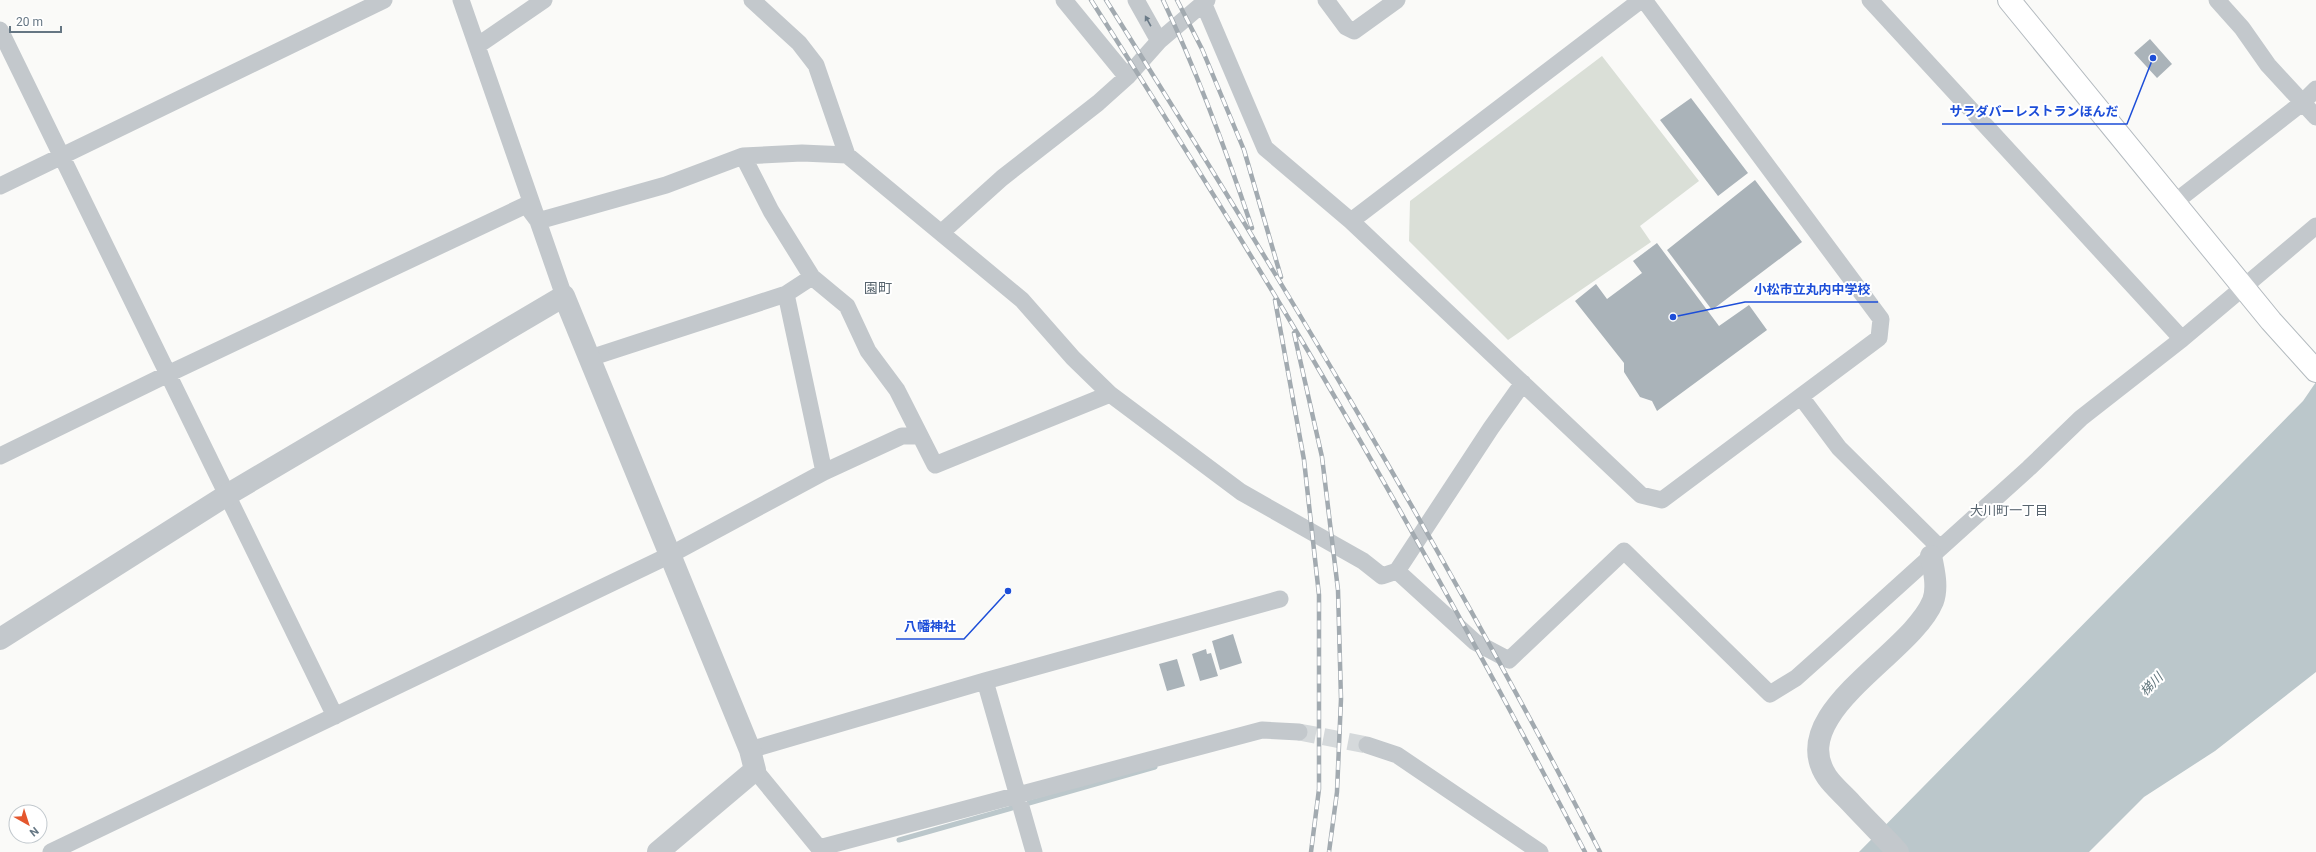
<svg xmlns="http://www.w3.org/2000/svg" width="2316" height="852" viewBox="0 0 2316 852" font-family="Roboto,'Noto Sans JP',sans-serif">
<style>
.green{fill:#dadfd7}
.water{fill:#bbc7cb}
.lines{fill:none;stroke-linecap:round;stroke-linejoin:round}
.stream{stroke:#bbc7cb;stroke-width:5}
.building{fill:#aab3b9}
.minor-tunnel{stroke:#d5d9db;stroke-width:17;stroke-dasharray:17 8;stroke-linecap:butt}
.secondary-casing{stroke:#b3babf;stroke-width:24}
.minor{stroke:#c3c8cc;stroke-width:17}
.tertiary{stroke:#c3c8cc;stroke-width:22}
.secondary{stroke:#fff;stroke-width:22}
.rail-casing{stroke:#a2aab0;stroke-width:4.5}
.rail{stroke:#fff;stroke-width:3;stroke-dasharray:9;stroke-linecap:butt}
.oneway{fill:#6a7a87}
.labels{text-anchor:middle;stroke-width:4;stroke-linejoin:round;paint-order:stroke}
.neighbourhood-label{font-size:13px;fill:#57646e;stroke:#fff}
.water-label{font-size:13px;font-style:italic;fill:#60757c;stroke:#fff}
.quarter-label{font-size:14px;fill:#57646e;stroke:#fff}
.leader{fill:none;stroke:#1d4ed8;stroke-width:1.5}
.callout-dot{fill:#1d4ed8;stroke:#fff;stroke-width:1.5}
.callout-label{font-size:13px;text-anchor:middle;font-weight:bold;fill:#1d4ed8;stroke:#fff;stroke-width:4;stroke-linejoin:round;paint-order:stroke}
</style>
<rect width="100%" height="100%" fill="#fafaf8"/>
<path class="green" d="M1602,56L1699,181L1640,226L1651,242L1508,340L1409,241L1410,201Z"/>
<path class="water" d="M2316,382V672L2215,751L2144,797L2089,852H1859L2303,401Z"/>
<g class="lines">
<path class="stream" d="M1029,803L1155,767
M899,840L1012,808"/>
</g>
<path class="building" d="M2150,39L2172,64L2157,78L2134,53Z
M1691,98L1748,173L1718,196L1660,120Z
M1755,180L1802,242L1712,310L1667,250Z
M1657,243L1719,326L1749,305L1767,330L1657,411L1652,401L1640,397L1624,372V363L1575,301L1596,284L1607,299L1642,273L1633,261Z
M1233,634L1242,663L1220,670L1212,641Z
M1206,649L1207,654L1211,653L1218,676L1200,681L1192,654Z
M1177,659L1185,686L1167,691L1159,664Z"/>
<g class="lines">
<path class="minor-tunnel" d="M1299,732L1367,745"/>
<g class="secondary-casing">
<path id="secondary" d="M2009,0L2271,321L2316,371"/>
</g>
<path class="minor" d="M461,0L564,296
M752,0L799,43L816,65L847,155L1022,300L1073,358L1110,394L1241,492L1363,561L1382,576L1397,571L1491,428L1523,383
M1064,0L1127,77
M1136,0L1159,41
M1202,0L1265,148L1351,221L1641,495L1662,500L1879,338L1881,319L1644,0
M1326,0L1346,27L1354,31L1397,0
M1870,0L2182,339
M2217,0L2242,28L2268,65L2316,117
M0,30L335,716
M477,46L544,0
M743,156L771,211L812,277L847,306L868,351L897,390L935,465L1110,394
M0,186L384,0
M2175,202L2302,103L2316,89
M1351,221L1641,0
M942,232L1002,178L1098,103L1127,77L1159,41L1207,0
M590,358L786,294L812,277
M1801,397L1839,448L1940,548
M0,456L168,374L526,205L538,221L666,185L743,156L802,153L847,155
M824,472L902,436H920
M1397,571L1475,642L1509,660L1624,551L1770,694L1796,678L1824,653L2029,468L2081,418L2182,339L2316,226
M985,681L1034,852
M1367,745L1397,755L1540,852
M750,750L985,681L1280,599
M755,770L819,848L1262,730L1299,732
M51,852L670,555L824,472L786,294"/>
<path class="tertiary" d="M0,639L227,495L564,296L750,750L755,770L658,852
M1898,852C1883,836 1867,820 1852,804C1844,795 1834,787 1827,777C1784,713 1911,655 1933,601C1938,588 1934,570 1931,556"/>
<use href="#secondary" class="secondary"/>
<g class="rail-casing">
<path id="rail" d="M1091,0C1170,124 1248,248 1322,375C1414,532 1501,691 1585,852
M1106,0C1281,278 1450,560 1600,852
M1163,0C1198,74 1226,150 1252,228
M1177,0L1202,49L1244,150L1281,277
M1275,300L1304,460L1319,595V789L1311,852
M1294,333L1322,457L1338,590L1341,699L1337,792L1329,852"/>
</g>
<use href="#rail" class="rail"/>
</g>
<defs><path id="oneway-solid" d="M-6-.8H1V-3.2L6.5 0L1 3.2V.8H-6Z"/></defs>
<use class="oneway" href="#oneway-solid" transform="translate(1148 21) rotate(-119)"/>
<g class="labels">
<g class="neighbourhood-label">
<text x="2009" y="515">大川町一丁目</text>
</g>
<g class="water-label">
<text transform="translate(2151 684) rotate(-46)" y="5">梯川</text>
</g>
<g class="quarter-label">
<text x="878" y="293">園町</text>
</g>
</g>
<path class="leader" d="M2153 58L2127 124H1942M1673 317L1745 302H1878M1008 591L964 639H896"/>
<g class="callout-dot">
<circle cx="2153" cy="58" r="4"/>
<circle cx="1673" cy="317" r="4"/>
<circle cx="1008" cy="591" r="4"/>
</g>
<g class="callout-label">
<text x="2034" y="116">サラダバーレストランほんだ</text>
<text x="1812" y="294">小松市立丸内中学校</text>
<text x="930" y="631">八幡神社</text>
</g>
<g transform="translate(28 824) rotate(141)"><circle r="19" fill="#ffffff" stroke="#c1c8cd"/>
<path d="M0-3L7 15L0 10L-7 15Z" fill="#e4572e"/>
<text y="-6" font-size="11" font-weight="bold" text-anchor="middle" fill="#657683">N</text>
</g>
<path d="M10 26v6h51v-6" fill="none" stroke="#657683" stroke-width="2"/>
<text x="16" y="26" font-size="12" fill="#657683" stroke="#ffffff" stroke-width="3" paint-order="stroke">20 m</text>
</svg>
